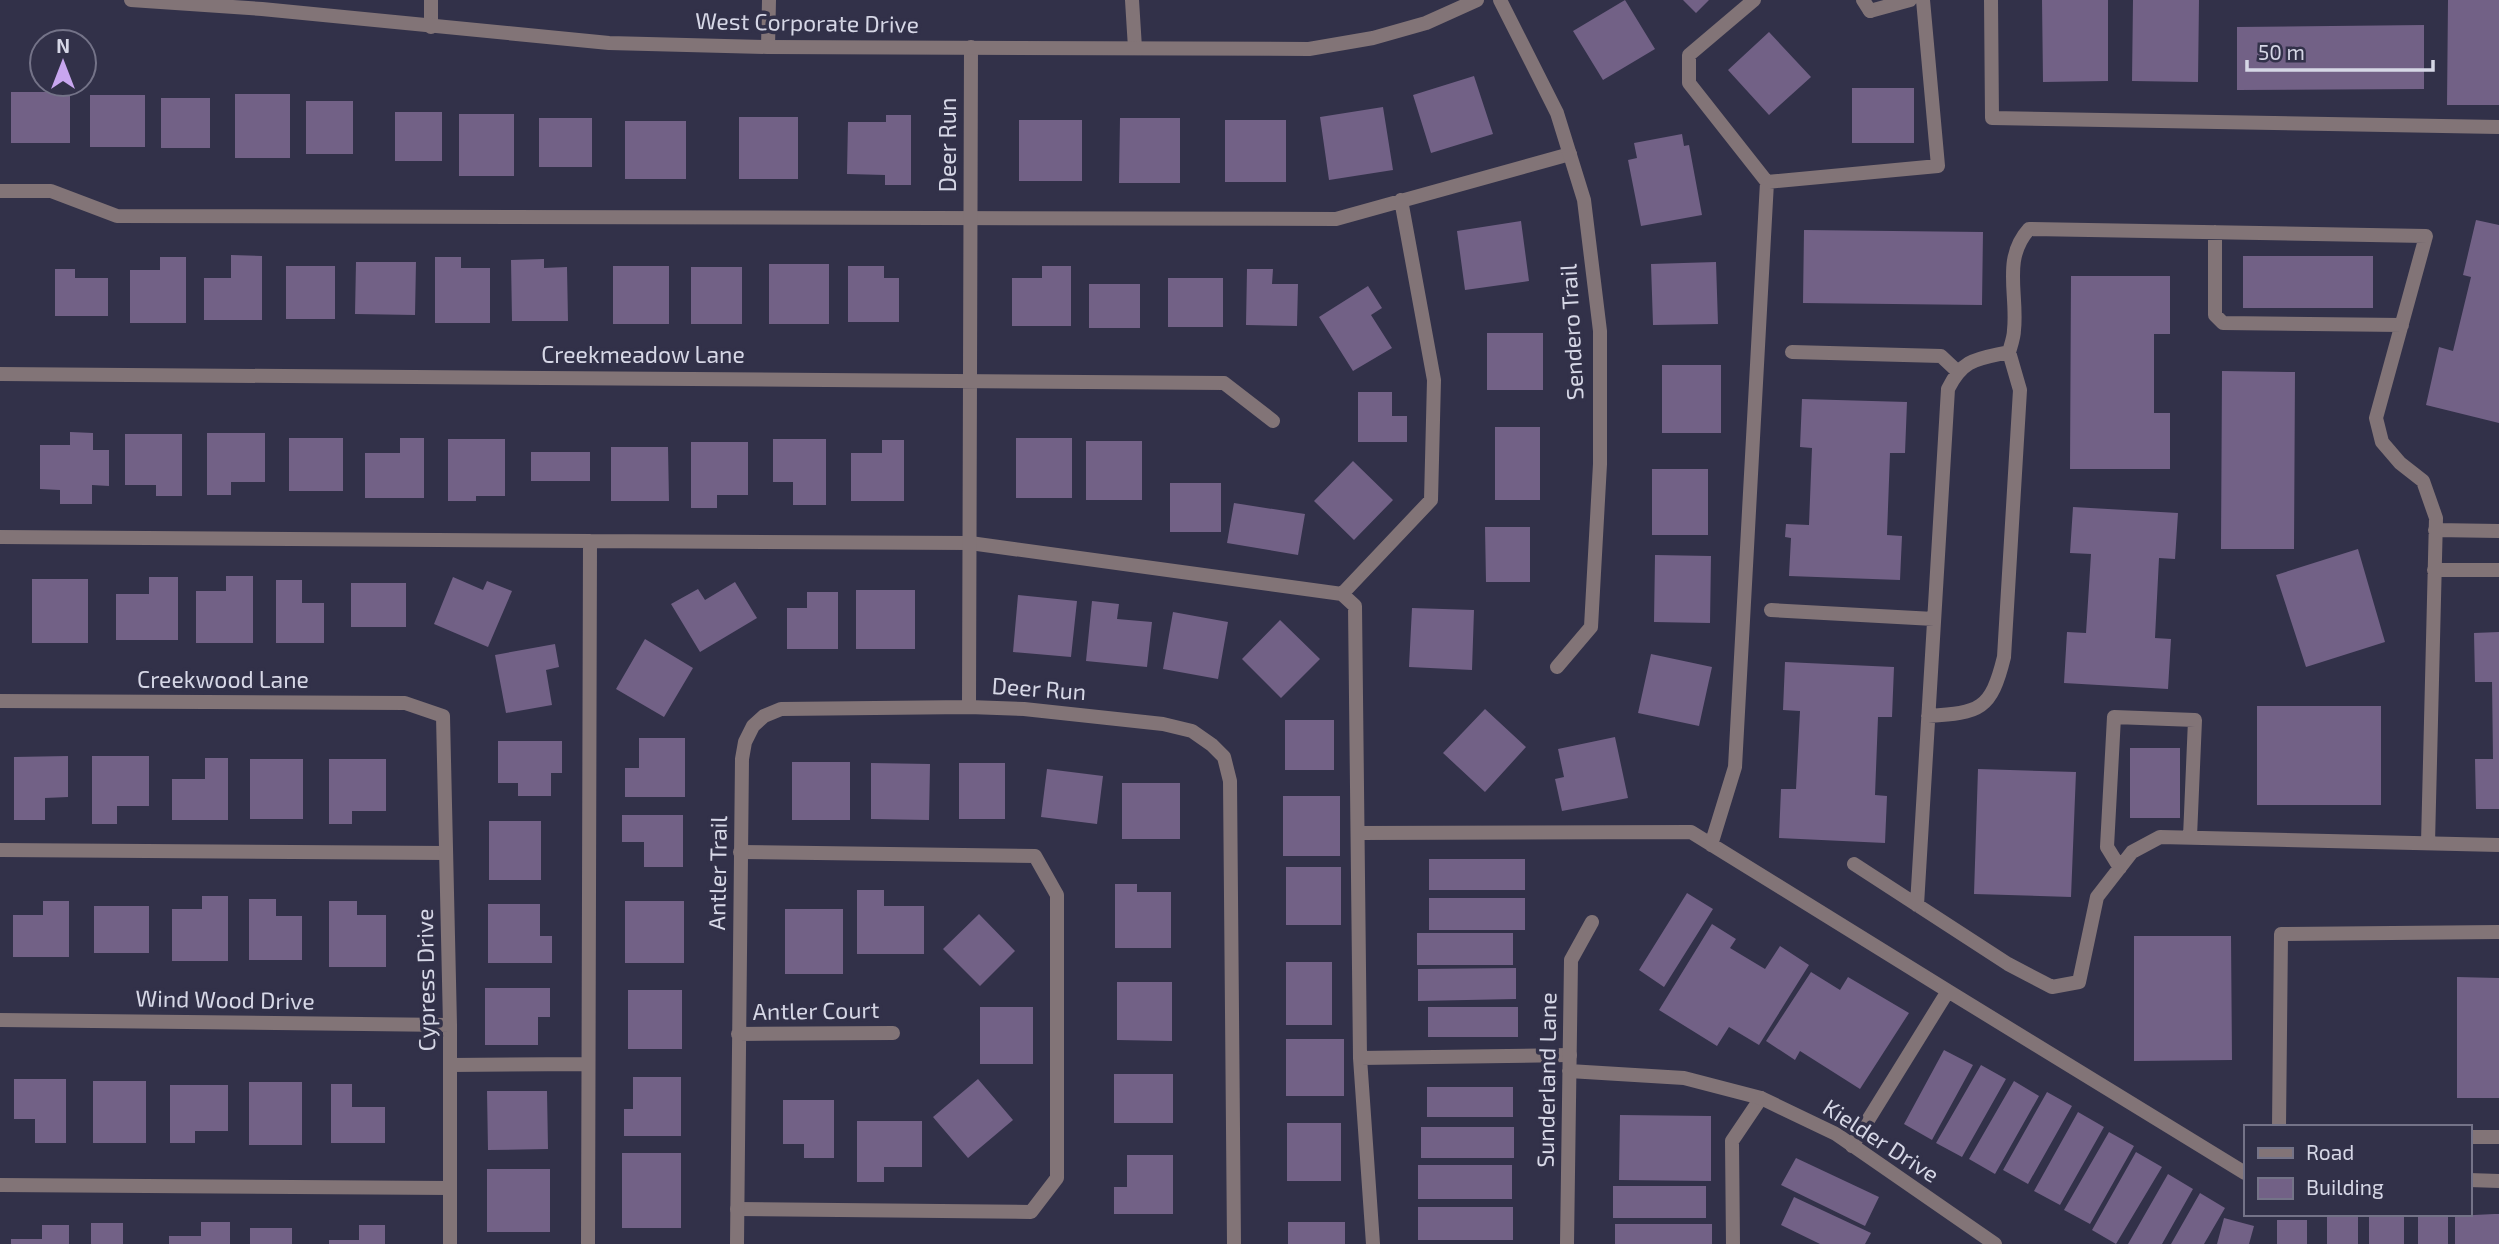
<svg xmlns="http://www.w3.org/2000/svg" width="2499" height="1244" viewBox="0 0 2499 1244" font-family="'Exo 2',sans-serif">
<style>
.building{fill:#726186}
.lines{fill:none;stroke-linecap:round;stroke-linejoin:round}
.service{stroke:#827477;stroke-width:14}
.minor{stroke:#827477;stroke-width:14}
.tertiary{stroke:#827477;stroke-width:14}
.labels{text-anchor:middle;stroke-width:7;stroke-linejoin:round;paint-order:stroke}
.street-label{font-size:23px;fill:#d6d7e6;stroke:#323149}
</style>
<rect width="100%" height="100%" fill="#323149"/>
<path class="building" d="M1625,0L1655,49L1603,80L1573,31Z
M1683,0H1709L1696,13Z
M2042,0H2108V81L2043,82Z
M2133,0H2199L2198,82L2132,81Z
M2448,0H2499V105H2447Z
M2424,25V89L2237,90V27Z
M1769,32L1811,77L1769,115L1728,70Z
M1474,76L1493,134L1431,153L1413,95Z
M1852,88H1914V143H1852Z
M11,92H70V143H11Z
M235,94H290V158H235Z
M90,95H145V147H90Z
M161,98H210V148H161Z
M306,101H353V154H306Z
M1383,107L1393,170L1329,180L1320,117Z
M395,112H442V161H395Z
M459,114H514V176H459Z
M886,115H911V185H885V175L847,174L848,122H886Z
M739,117H798V179H739Z
M539,118H592V167H539Z
M1120,118H1180V183H1119Z
M1019,120H1082V181H1019Z
M1225,120H1286V182H1225Z
M625,121H686V179H625Z
M1682,134L1684,146L1689,145L1702,215L1641,226L1628,160L1637,158L1634,143Z
M2476,220L2499,225V423L2426,405L2439,347L2453,351L2471,277L2463,275Z
M1521,221L1529,281L1465,290L1457,231Z
M1804,230L1983,232L1982,305L1803,303Z
M231,255L262,256V320H204V278H231Z
M2243,256H2373V308H2243Z
M160,257H186V323H130V270H160Z
M435,257H461V268H490V323H435Z
M544,259V268L567,267L568,321H512L511,260Z
M356,262H416L415,315L355,314Z
M1716,262L1718,324L1653,325L1651,264Z
M769,264H829V324H769Z
M286,266H335V319H286Z
M613,266H669V324H613Z
M848,266H884V278H899V322H848Z
M1042,266H1071V326H1012V278H1042Z
M691,267H742V324H691Z
M55,269H75V278H108V316H55Z
M1247,269H1273L1272,284H1298L1297,326L1246,325Z
M2071,276H2170V334H2154V413H2170V469H2070Z
M1168,278H1223V327H1168Z
M1089,284H1140V328H1089Z
M1368,286L1382,308L1371,315L1392,348L1353,371L1319,317Z
M1487,333H1543V390H1487Z
M1662,365H1721V433H1662Z
M2222,371L2295,372L2294,549H2221Z
M1358,392H1392V416H1407V442H1358Z
M1802,399L1907,402L1905,453H1890L1887,535L1902,536L1900,580L1789,576L1791,538L1785,537L1786,524L1809,525L1812,448L1800,447Z
M1495,427H1540V500H1495Z
M70,432L93,433V450H109V486L92,485V504H60V490L40,489V445H70Z
M207,433H265V482H231V495H207Z
M125,434H182V496H156V485H125Z
M289,438H343V491H289Z
M400,438H424V498H365V453H400Z
M1016,438H1072V498H1016Z
M448,439H505V496H476V501H448Z
M773,439H826V505H793V482H773Z
M882,440H904V501H851V453H882Z
M1086,441H1142V500H1086Z
M691,442H748V495H717V508H691Z
M611,447H668L669,501H611Z
M531,452H590V481H531Z
M1353,461L1393,500L1354,540L1314,501Z
M1652,469H1708V535H1652Z
M1170,483H1221V532H1170Z
M1234,503L1305,514L1298,555L1227,543Z
M2073,507L2178,513L2175,559L2159,558L2155,638L2171,639L2168,689L2064,683L2067,632L2086,633L2091,554L2070,553Z
M1485,527H1530V582H1486Z
M2358,549L2385,642L2306,667L2276,575Z
M1655,555L1711,556L1710,623L1654,622Z
M226,576H253V643H196V591H226Z
M149,577H178V640H116V594H149Z
M453,577L483,590L487,581L512,591L488,647L434,624Z
M32,579H88V643H32Z
M276,580H302V603H324V643H276Z
M735,582L757,618L700,652L671,604L698,589L705,600Z
M351,583H406V627H351Z
M856,590H915V649H856Z
M807,592H838V649H787V608H807Z
M1018,595L1077,601L1071,657L1013,652Z
M1092,601L1119,604L1117,619L1152,622L1147,667L1086,661Z
M1412,608L1474,610L1472,670L1409,667Z
M1173,612L1228,622L1218,679L1163,669Z
M1280,620L1320,659L1281,698L1242,659Z
M2499,632V809H2476L2475,759H2493L2492,682H2475L2474,633Z
M645,639L693,668L664,717L616,689Z
M555,644L559,667L546,670L552,705L506,713L495,655Z
M1651,654L1712,667L1699,726L1638,713Z
M1785,662L1894,667L1892,717H1878L1875,795L1887,796L1885,843L1779,838L1781,789H1796L1800,711L1783,710Z
M2257,706H2381V805H2257Z
M1485,709L1526,747L1485,792L1443,753Z
M1285,720H1334V770H1285Z
M1615,737L1628,798L1562,811L1555,779L1564,777L1558,749Z
M639,738H685V797H625V768H639Z
M498,741H562V773H551V796H518V783H498Z
M2130,748H2180V818H2130Z
M68,756V797L45,798V820H14V757Z
M92,756H149V806H117V824H92Z
M205,758H228V820H172V779H205Z
M250,759H303V819H250Z
M329,759H386V811H352V824H329Z
M792,762H850V820H792Z
M871,763L930,764L929,820L871,819Z
M959,763H1005V819H959Z
M1047,769L1103,776L1097,824L1041,817Z
M1978,769L2076,772L2071,897L1974,894Z
M1122,783H1180V839H1122Z
M1283,796H1340V856H1283Z
M622,815H683V867H644V842H622Z
M489,821H541V880H489Z
M1429,859H1525V890H1429Z
M1286,867H1341V925H1286Z
M1115,884H1137V892H1171V948H1115Z
M857,890H884V906H924V954H857Z
M1687,893L1713,909L1664,987L1639,970Z
M202,896H228V961H172V909H202Z
M1429,898H1525V930H1429Z
M249,899H276V916H302V960H249Z
M43,901H69V957H13V915H43Z
M329,901H357V915H386V967H329Z
M625,901H684V963H625Z
M488,904H540V936H552V963H488Z
M94,906H149V953H94Z
M785,909H843V974H785Z
M979,914L1015,951L980,986L943,949Z
M1712,924L1736,939L1730,948L1765,969L1780,946L1809,965L1759,1045L1729,1027L1717,1046L1659,1010Z
M1417,933H1513V965H1417Z
M2134,936H2231L2232,1060L2134,1061Z
M1286,962H1332V1025H1286Z
M1516,968V999L1418,1001V969Z
M1811,972L1840,990L1848,977L1909,1013L1860,1089L1800,1051L1795,1060L1766,1041Z
M2457,977L2499,978V1098H2457Z
M1117,982H1172V1041L1117,1040Z
M485,988H550V1017H538V1045H485Z
M628,990H682V1049H628Z
M980,1007H1033V1064H980Z
M1428,1007H1518V1037H1428Z
M1286,1039H1344V1096H1286Z
M1944,1050L1973,1065L1932,1140L1904,1124Z
M1981,1065L2006,1079L1962,1157L1936,1143Z
M1114,1074H1173V1123H1114Z
M633,1077H681V1136H624V1109H633Z
M14,1079H66V1143H35V1119H14Z
M978,1079L1013,1120L968,1158L933,1117Z
M93,1081H146V1143H93Z
M2014,1081L2039,1096L1995,1174L1969,1159Z
M249,1082H302V1145H249Z
M331,1084H352V1107H385V1143H331Z
M170,1085H228V1131H195V1143H170Z
M1427,1087H1513V1117H1427Z
M487,1091H547L548,1149L488,1150Z
M2047,1092L2072,1106L2028,1184L2003,1170Z
M783,1100H834V1158H804V1144H783Z
M2078,1112L2104,1127L2060,1205L2034,1191Z
M1620,1115L1711,1116V1181L1619,1180Z
M857,1121H922V1167H884V1182H857Z
M1287,1123H1341V1181H1287Z
M1421,1127H1514V1158H1421Z
M2109,1132L2134,1146L2090,1224L2064,1210Z
M2136,1152L2162,1167L2116,1244L2092,1230Z
M622,1153H681V1228H622Z
M1127,1155H1173V1214H1114V1187H1127Z
M1796,1158L1879,1197L1865,1226L1781,1185Z
M1418,1165H1512V1199H1418Z
M487,1169H550V1232H487Z
M2168,1174L2193,1189L2162,1244H2128Z
M1613,1186H1706V1218H1613Z
M2200,1193L2225,1208L2204,1244H2171Z
M1794,1197L1871,1233L1865,1244H1820L1781,1225Z
M1418,1207H1513V1240H1418Z
M2494,1214H2499V1244H2455V1216Z
M2418,1216H2448V1244H2418Z
M2327,1217H2358V1244H2327Z
M2369,1217H2404V1244H2369Z
M2224,1218L2254,1226L2249,1244H2217Z
M2277,1220H2307V1244H2277Z
M201,1222H230V1244H169V1236H201Z
M1288,1222H1345V1244H1288Z
M91,1223H123V1244H91Z
M1615,1224H1712V1244H1615Z
M42,1225H69V1244H11V1239H42Z
M359,1225H385V1244H329V1240H359Z
M250,1228H292V1244H250Z"/>
<g class="lines">
<path class="service" d="M1991,0L1992,118L2499,127
M1870,11L1910,0
M1767,182L1938,166L1923,0
M0,191H51L117,216L1336,219L1570,154
M2215,232V315L2223,323L2402,325
M1792,352L1941,356L1957,371
M2435,530L2499,531
M0,537L590,541
M2434,570H2499
M1342,594L1355,606L1360,1058L1373,1244
M1771,610L1934,619
M1928,716C1980,713 1991,710 2004,657L2020,390L2009,352
M1358,833L1691,832L1948,991L1852,1146
M1711,845L1735,767L1767,182L1689,83V55L1754,0
M0,850L446,853
M1854,864L2008,964L2052,987L2079,982L2097,897L2132,852L2160,837L2499,845
M2120,868L2107,847L2114,717L2195,720L2190,837
M1917,905L1948,389C1963,358 1978,359 2009,352C2011,345 2014,337 2014,330C2018,294 2002,259 2029,229L2426,236L2376,418L2382,442L2400,463L2423,481L2436,518L2428,843
M1948,991L2245,1173
M1360,1058L1570,1055
M450,1065L587,1064
M2279,1127L2281,934L2499,932
M2469,1137H2499
M2469,1180L2499,1181
M0,1185L450,1188
M737,1209L1031,1212L1057,1178V895L1035,856L740,852
M588,1244L590,541L970,543L1342,594L1431,500L1434,380L1401,200
M1733,1244L1732,1141L1761,1098"/>
<path class="minor" d="M1132,0L1135,48
M1500,0L1557,113L1584,200L1600,331V464L1591,627L1557,667
M1863,0L1870,11
M431,27V0
M768,47L769,0
M0,374L1224,383L1273,421
M0,701L405,703L443,716L450,1025V1244
M969,707L971,47
M0,1020L450,1025
M738,1034L893,1033
M1569,1071L1684,1078L1761,1098L1836,1134L1995,1244
M737,1244L742,759L745,742L753,726L764,716L781,709L969,707L1024,709L1163,724L1192,731L1212,745L1224,757L1230,781L1234,1244
M1567,1244L1571,960L1592,922"/>
<path class="tertiary" d="M131,0L262,9L609,43L768,47L1309,49L1373,38L1426,23L1477,0"/>
</g>
<g class="labels">
<g class="street-label">
<text transform="translate(807 23) rotate(1)" y="8">West Corporate Drive</text>
<text transform="translate(948 145) rotate(-90)" y="8">Deer Run</text>
<text transform="translate(1572 332) rotate(-93)" y="8">Sendero Trail</text>
<text x="643" y="363">Creekmeadow Lane</text>
<text x="223" y="688">Creekwood Lane</text>
<text transform="translate(1039 689) rotate(4)" y="8">Deer Run</text>
<text transform="translate(718 873) rotate(-89)" y="8">Antler Trail</text>
<text transform="translate(426 980) rotate(-91)" y="8">Cypress Drive</text>
<text transform="translate(225 1000) rotate(1)" y="8">Wind Wood Drive</text>
<text transform="translate(816 1011) rotate(-1)" y="8">Antler Court</text>
<text transform="translate(1547 1080) rotate(-89)" y="8">Sunderland Lane</text>
<text transform="translate(1881 1141) rotate(33)" y="8">Kielder Drive</text>
</g>
</g>
<rect x="2244" y="1125" width="228" height="91" fill="#323149" stroke="#747388" stroke-width="2"/>
<rect x="2258" y="1148" width="35" height="10" fill="#827477" stroke="#747388" stroke-width="2"/>
<text x="2306" y="1160" font-size="21" fill="#d6d7e6">Road</text>
<rect x="2258" y="1178" width="35" height="21" fill="#726186" stroke="#747388" stroke-width="2"/>
<text x="2306" y="1195" font-size="21" fill="#d6d7e6">Building</text>
<g transform="translate(63 63)"><circle r="33" fill="#323149" stroke="#747388" stroke-width="2"/>
<path d="M0-5L12 26L0 18L-12 26Z" fill="#c8a6ef"/>
<text y="-10" font-size="19" font-weight="bold" text-anchor="middle" fill="#d6d7e6">N</text>
</g>
<path d="M2247 60v10h186v-10" fill="none" stroke="#d6d7e6" stroke-width="3.5"/>
<text x="2258" y="60" font-size="21" fill="#d6d7e6" stroke="#323149" stroke-width="5" paint-order="stroke">50 m</text>
</svg>
